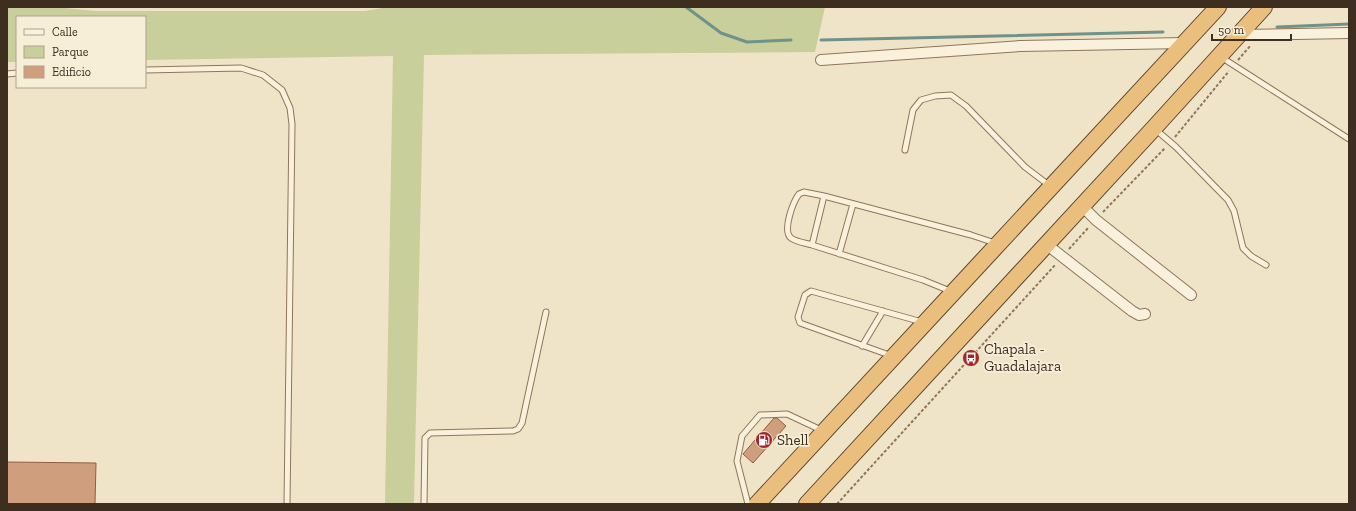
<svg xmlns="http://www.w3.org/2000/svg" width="1356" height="511" viewBox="0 0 1356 511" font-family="'Zilla Slab',serif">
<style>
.green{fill:#c9cf9b}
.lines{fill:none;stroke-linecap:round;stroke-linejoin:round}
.stream{stroke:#6f938a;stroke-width:3}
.building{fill:#cf9f7d;stroke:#8d5f41}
.service-casing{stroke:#8d765c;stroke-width:7}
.minor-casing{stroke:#8d765c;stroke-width:12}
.trunk-casing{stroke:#5b4430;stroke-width:18}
.path{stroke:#8d765c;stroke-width:2;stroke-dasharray:3 2;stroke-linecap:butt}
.service{stroke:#faf1dc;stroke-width:5}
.minor{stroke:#faf1dc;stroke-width:10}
.trunk{stroke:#eabe7c;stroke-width:16}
.labels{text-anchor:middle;stroke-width:3.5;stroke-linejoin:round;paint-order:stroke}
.poi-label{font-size:15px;fill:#3d2e20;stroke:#f7eed8;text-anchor:start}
</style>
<rect width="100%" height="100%" fill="#f0e4c8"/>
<path class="green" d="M7,7H54L96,11H365L388,7H825L815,52L424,55L414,504H385L393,56L145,60V17H17V62H7Z"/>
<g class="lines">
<path class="stream" d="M686,7L721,33L747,42L791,40
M1277,27L1349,24
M821,40L1163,32"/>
</g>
<path class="building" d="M774,418H777L786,426L753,463L743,454Z
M7,462L96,463L95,504H7Z"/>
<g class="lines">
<g class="service-casing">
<path id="service" d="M1221,57L1349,139
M145,70L241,68L263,75L282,90L290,108L292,124L287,504
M7,74L17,73
M1155,129L1176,147L1228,200L1234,211L1243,248L1251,256L1266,265
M905,150L913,110L921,100L935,96L951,95L966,106L1025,167L1050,186
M812,245C806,243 796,242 791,238C782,231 793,202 799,194L804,192L824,196
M839,254L853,204
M950,291L923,280L812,245L824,196L971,235L995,243
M862,346L883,311
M892,356L800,323L798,317L805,295L811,291L922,322
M424,504L425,438L430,433L513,431L518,429L522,423L546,312
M748,504L737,461L742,436L760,415L787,414L821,430"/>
</g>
<g class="minor-casing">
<path id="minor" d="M1238,35L1349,33
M821,60L1020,46L1184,43
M1082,206L1096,220L1191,295
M1046,244L1132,311L1139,315L1145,314"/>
</g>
<g class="trunk-casing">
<path id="trunk" d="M757,504L1218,7
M807,504L1154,128L1264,7"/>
</g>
<path class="path" d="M1238,60L1251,45
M1175,137L1229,71
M1103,212L1165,148
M1069,249L1089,227
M837,504L1056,264"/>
<use href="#service" class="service"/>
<use href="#minor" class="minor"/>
<use href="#trunk" class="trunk"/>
</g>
<defs>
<g id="bus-disc" transform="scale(0.9)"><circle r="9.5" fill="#9e2a2b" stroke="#f7eed8"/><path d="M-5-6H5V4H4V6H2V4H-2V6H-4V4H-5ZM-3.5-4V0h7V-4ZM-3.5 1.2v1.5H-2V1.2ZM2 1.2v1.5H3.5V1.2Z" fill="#fff"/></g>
<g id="fuel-disc" transform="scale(0.9)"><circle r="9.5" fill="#9e2a2b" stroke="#f7eed8"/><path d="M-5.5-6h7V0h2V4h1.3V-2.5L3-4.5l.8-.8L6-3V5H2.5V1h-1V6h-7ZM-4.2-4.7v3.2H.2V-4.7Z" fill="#fff"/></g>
</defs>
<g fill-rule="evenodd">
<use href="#bus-disc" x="971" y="358"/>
<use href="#fuel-disc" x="764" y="440"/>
</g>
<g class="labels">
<g class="poi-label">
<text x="984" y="354">Chapala -<tspan x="984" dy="17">Guadalajara</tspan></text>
<text x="777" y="445">Shell</text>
</g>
</g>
<rect width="1356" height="511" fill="none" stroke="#3d2e20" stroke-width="16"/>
<rect x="16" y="16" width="130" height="72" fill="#f7eed8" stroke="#ada18e"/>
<rect x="24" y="29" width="20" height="6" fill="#faf1dc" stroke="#ada18e"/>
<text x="52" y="36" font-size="12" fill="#3d2e20">Calle</text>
<rect x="24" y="46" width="20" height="12" fill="#c9cf9b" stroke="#ada18e"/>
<text x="52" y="56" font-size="12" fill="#3d2e20">Parque</text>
<rect x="24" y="66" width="20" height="12" fill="#cf9f7d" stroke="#ada18e"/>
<text x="52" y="76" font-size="12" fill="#3d2e20">Edificio</text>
<path d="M1212 34v6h79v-6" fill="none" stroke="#3d2e20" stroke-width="2"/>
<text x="1218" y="34" font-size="12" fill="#3d2e20" stroke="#f7eed8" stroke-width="3" paint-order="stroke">50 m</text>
</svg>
